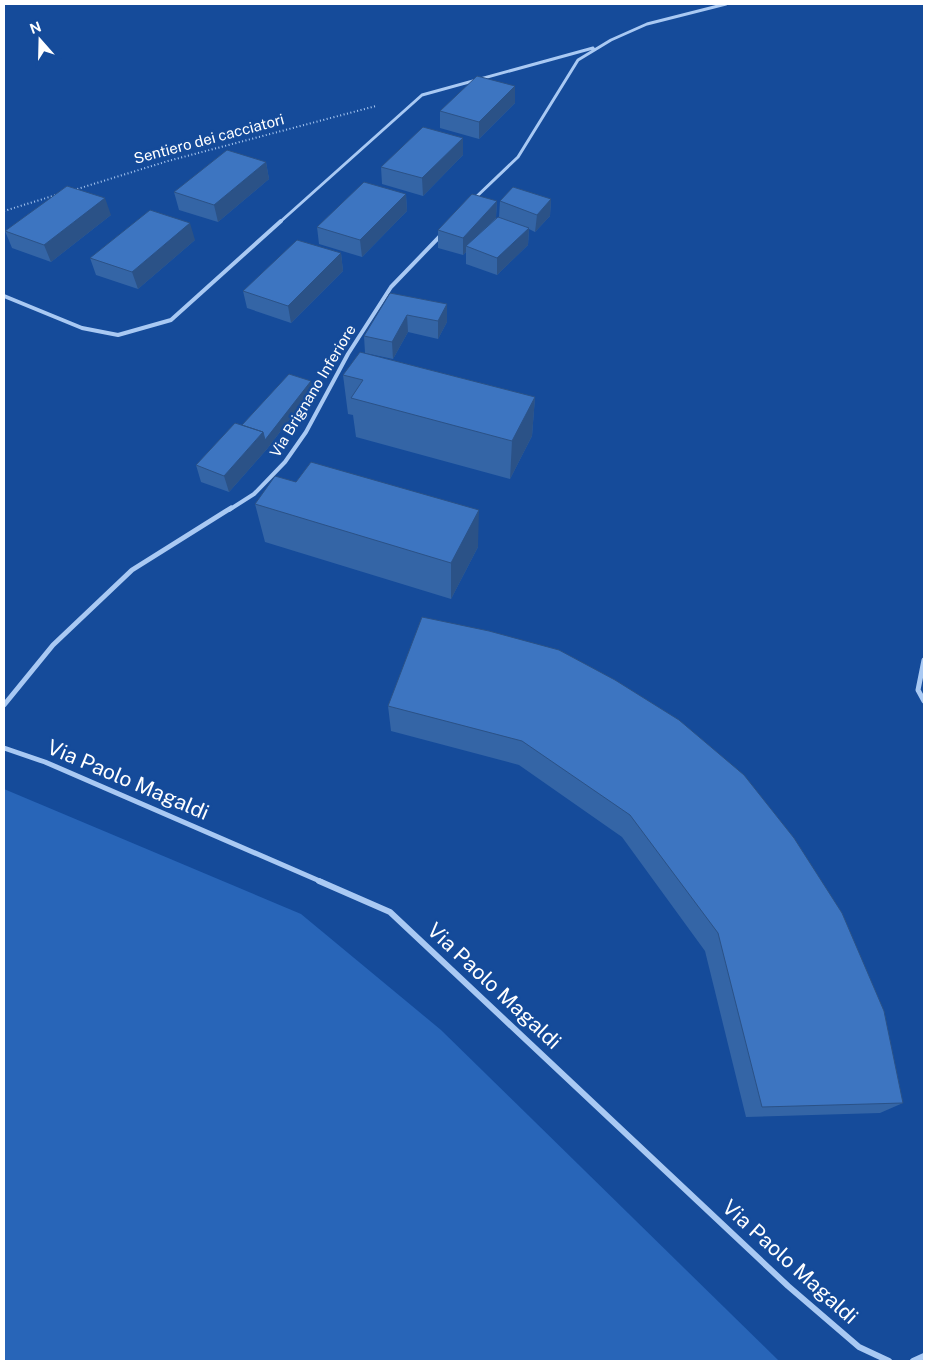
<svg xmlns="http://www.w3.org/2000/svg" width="928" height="1365" viewBox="0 0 928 1365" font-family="'Public Sans',sans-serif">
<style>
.green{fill:#2865b8}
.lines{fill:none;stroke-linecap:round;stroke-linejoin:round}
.path{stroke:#a9c9f3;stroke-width:2;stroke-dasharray:1 2.5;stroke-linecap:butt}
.minor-far3{stroke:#a9c9f3;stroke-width:3}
.minor-far2{stroke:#a9c9f3;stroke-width:4}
.minor-far1{stroke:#a9c9f3;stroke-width:5}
.minor{stroke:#a9c9f3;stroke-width:6}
.wall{fill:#3465a6}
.shaded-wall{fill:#2b5287}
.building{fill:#3d75c1;stroke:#2b5287}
.labels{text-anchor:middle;stroke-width:5;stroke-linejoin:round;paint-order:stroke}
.far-street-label{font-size:15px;fill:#fff;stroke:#154b9a}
.near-street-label{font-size:21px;fill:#fff;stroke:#154b9a}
</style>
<rect width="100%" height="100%" fill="#154b9a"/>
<path class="green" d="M4,789L301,914L441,1030L779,1361H4Z"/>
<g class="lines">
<path class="path" d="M74,190L168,161L376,106
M4,211L56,195"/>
<path class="minor-far3" d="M474,199L518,157L578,60L611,40L647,24L726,4
M280,222L422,95L593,48"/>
<path class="minor-far2" d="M4,296L82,328L118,335L171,320L281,221
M229,510L254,494L285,462L306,432L348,354L391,287L443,233"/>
<path class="minor-far1" d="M924,660L918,690L924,701
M4,705L53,645L132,570L231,508
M4,748L45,762L322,882"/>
<path class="minor" d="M319,881L390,912L788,1286L859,1347L889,1361
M913,1361L924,1356"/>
</g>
<path class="wall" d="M515,86V103L479,139L440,128V111Z
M463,138V155L423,196L382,184L381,167Z
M266,162L269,179L218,222L179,210L174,192Z
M406,194L407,211L362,257L319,244L317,227Z
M551,199L550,216L535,232L529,229L528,245L497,275L466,264V252L463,255L438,248V230L497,201L496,218L499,217L500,201Z
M111,215L51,262L12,248L5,231Z
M195,240L138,289L96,275L90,258Z
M341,253L343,271L291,323L247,308L243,291Z
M390,293L447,304V322L438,339L408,332L393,359L365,353L364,336Z
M343,375L535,397L532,436L510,479L356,437L353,415L348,414Z
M311,381L312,390L267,449L229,492L201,482L196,465Z
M255,504L478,547L451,599L265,542Z
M489,631L903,1103L880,1113L746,1117L705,951L622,837L519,765L391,731L388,706Z"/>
<path class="shaded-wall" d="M515,86V103L479,139V122Z
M463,138V155L423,196L422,178Z
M266,162L269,179L218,222L214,205Z
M406,194L407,211L362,257L360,240Z
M105,198L111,215L51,262L44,245Z
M551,199L550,216L535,232L537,215Z
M497,201L496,218L466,246V252L463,255V238Z
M190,223L195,240L138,289L132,272Z
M529,228L528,245L497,275V258Z
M341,253L343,271L291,323L288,306Z
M447,304V322L438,339V321Z
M407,315L408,332L393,359L392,342Z
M311,381L312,390L267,449L229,492L224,476L263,432Z
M535,397L532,436L510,479L512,441Z
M479,510L478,547L451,599V563Z"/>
<path class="building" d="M477,76L515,86L479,122L440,111Z
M423,127L463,138L422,178L381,167Z
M227,150L266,162L214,205L174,192Z
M364,182L406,194L360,240L317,227Z
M67,186L105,198L44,245L5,231Z
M513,187L551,199L537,215L500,201Z
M472,194L497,201L463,238L438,230Z
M150,210L190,223L132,272L90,258Z
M498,217L529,228L497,258L466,246Z
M297,240L341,253L288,306L243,291Z
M390,293L447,304L438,321L407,315L392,342L364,336Z
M360,352L535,397L512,441L351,398L363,380L343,375Z
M289,374L311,381L265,440L263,432L242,425Z
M235,423L263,432L224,476L196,465Z
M311,462L479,510L451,563L255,504L275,476L296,482Z
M422,617L489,631L559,650L615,680L679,720L744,775L794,838L842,913L884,1011L903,1103L762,1107L718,933L630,815L522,741L388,706Z"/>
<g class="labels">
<g class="far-street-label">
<text transform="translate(209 139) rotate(-15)" y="5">Sentiero dei cacciatori</text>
<text transform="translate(313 391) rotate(-59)" y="5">Via Brignano Inferiore</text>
</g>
<g class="near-street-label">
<text transform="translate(128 780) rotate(23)" y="7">Via Paolo Magaldi</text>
<text transform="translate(494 986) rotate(43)" y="7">Via Paolo Magaldi</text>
<text transform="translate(790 1262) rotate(42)" y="7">Via Paolo Magaldi</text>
</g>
</g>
<rect width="928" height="1365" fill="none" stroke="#ffffff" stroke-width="10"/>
<g transform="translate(40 40) rotate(340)" stroke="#154b9a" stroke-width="4" paint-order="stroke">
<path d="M0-4L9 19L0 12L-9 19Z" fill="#ffffff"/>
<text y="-8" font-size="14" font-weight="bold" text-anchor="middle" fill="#ffffff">N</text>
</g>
</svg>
